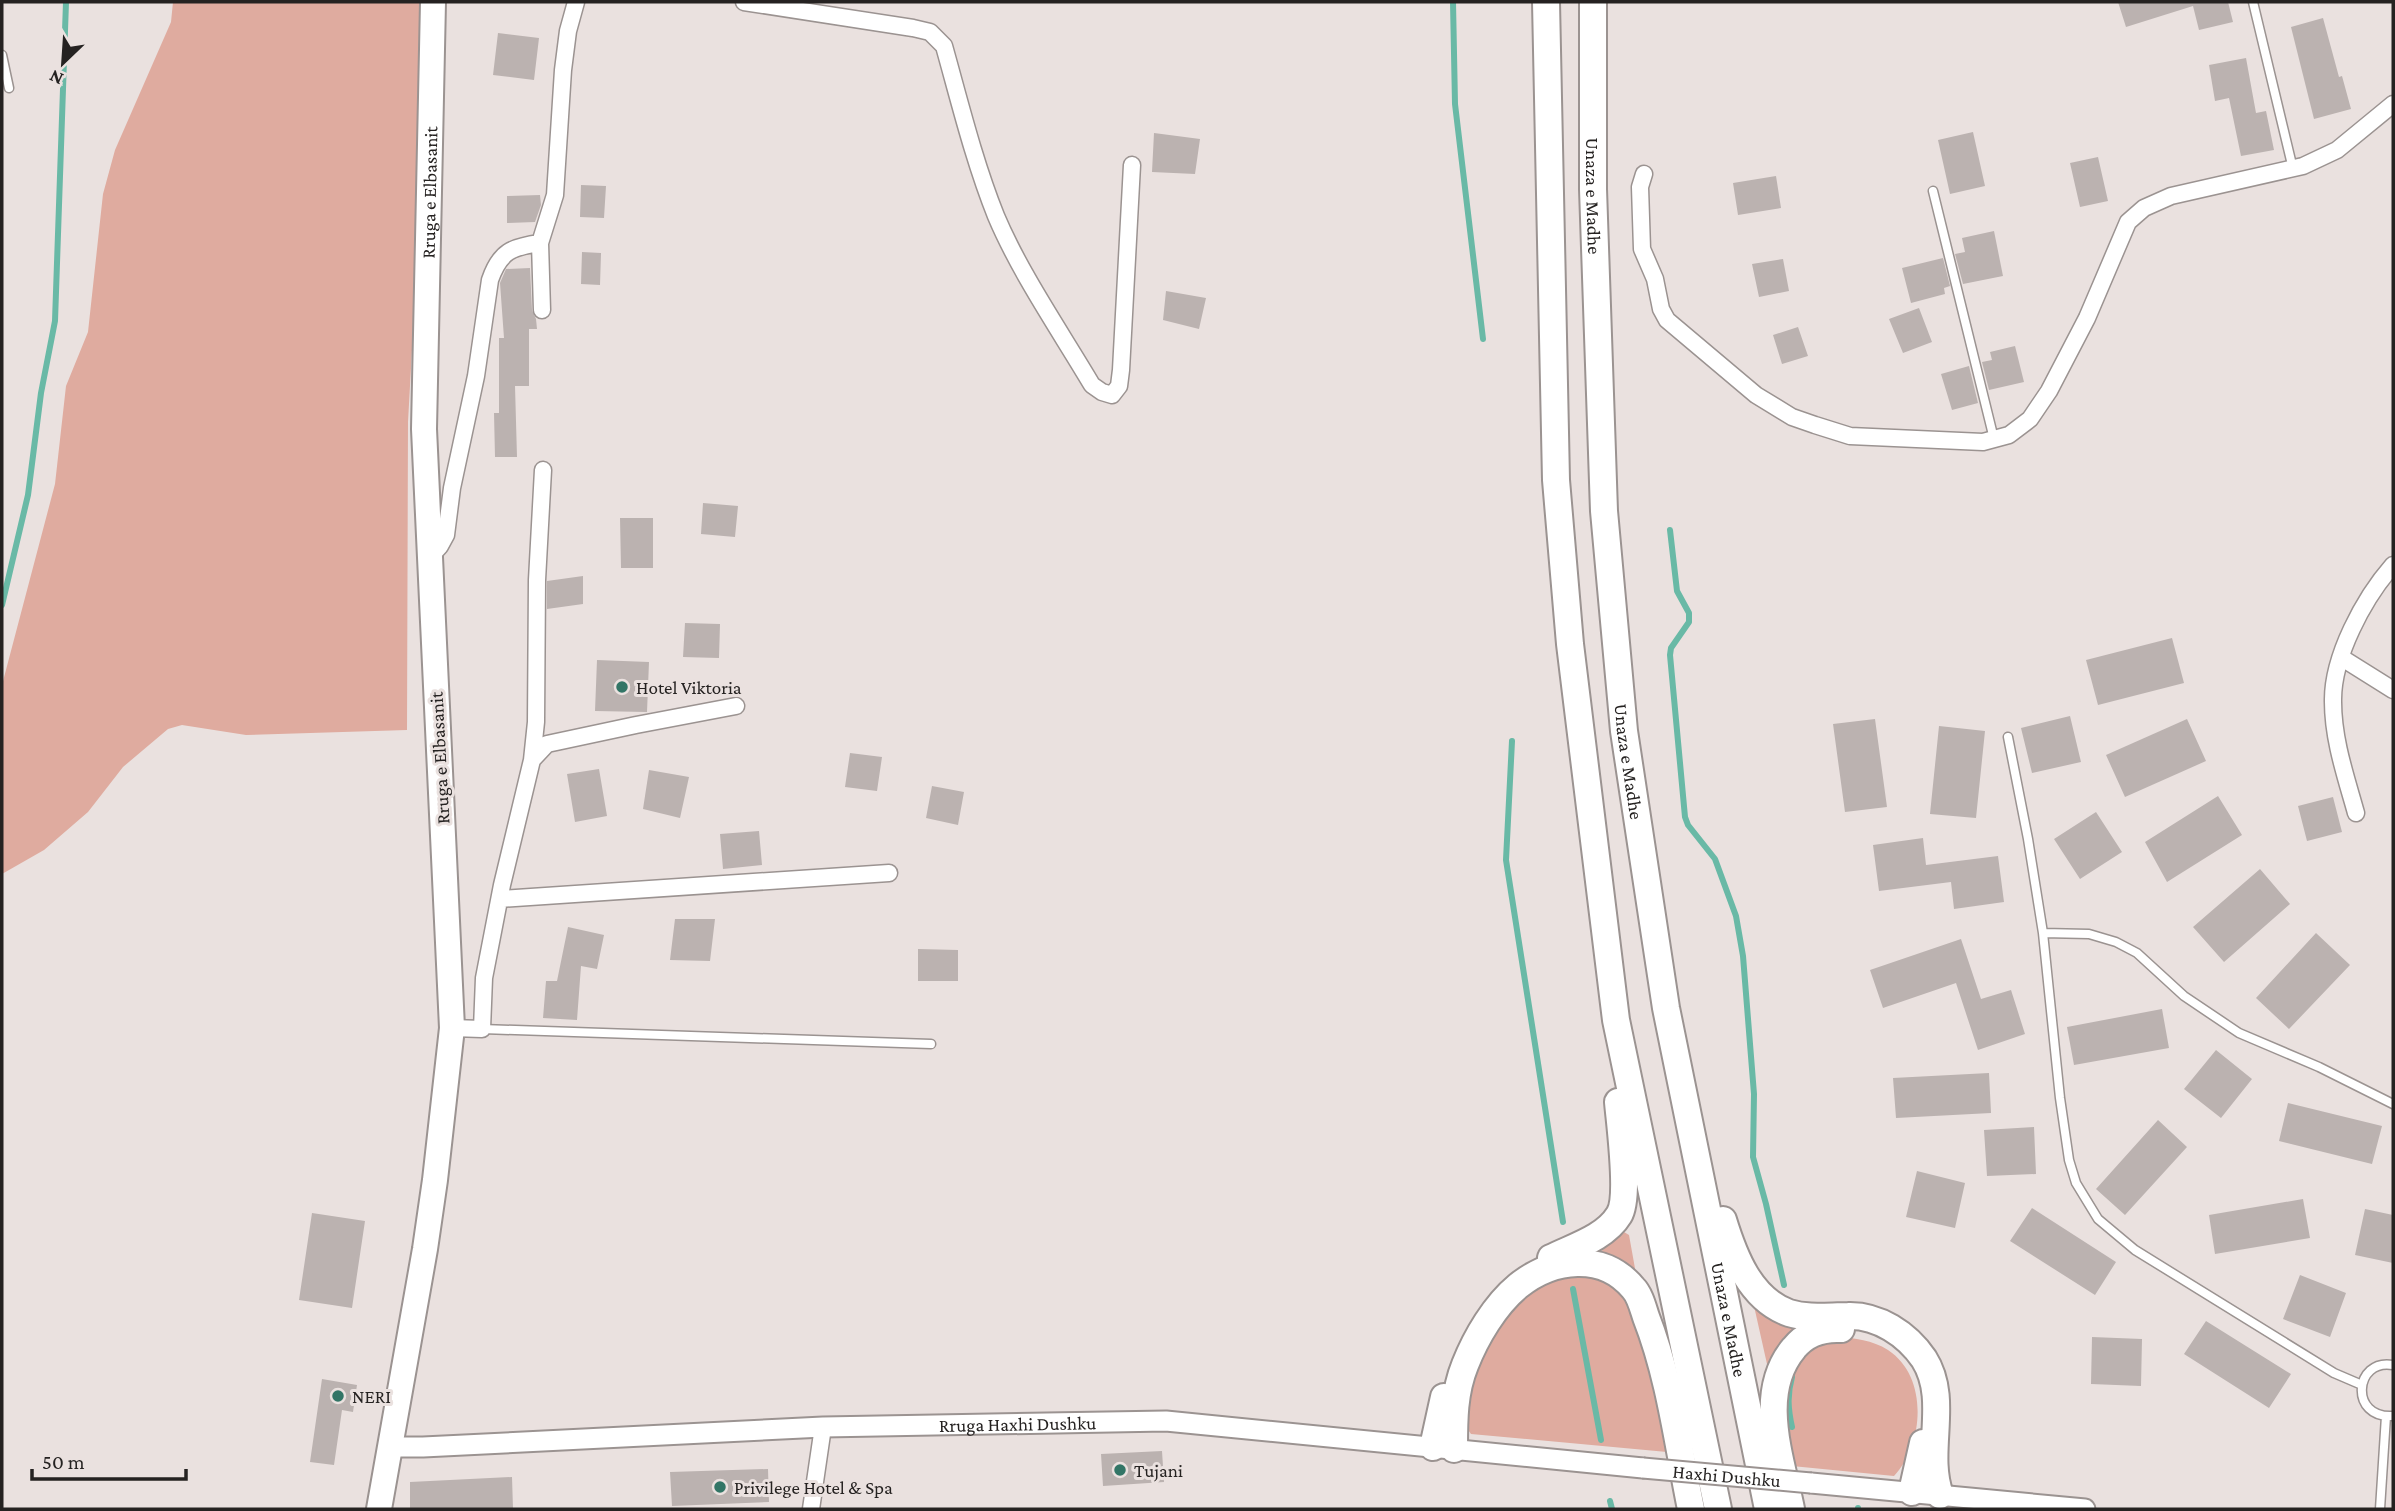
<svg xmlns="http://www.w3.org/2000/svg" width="2395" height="1511" viewBox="0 0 2395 1511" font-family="'Crimson Pro',serif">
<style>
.green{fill:#dfab9f}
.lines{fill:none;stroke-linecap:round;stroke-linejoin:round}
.stream{stroke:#69b9a6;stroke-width:6}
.building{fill:#bbb2b0}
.service-casing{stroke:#9b9391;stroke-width:11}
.minor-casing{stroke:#9b9391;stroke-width:19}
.tertiary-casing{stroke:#9b9391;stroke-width:23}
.primary-casing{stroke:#9b9391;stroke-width:28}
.trunk-casing{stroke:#9b9391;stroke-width:30}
.service{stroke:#fff;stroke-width:8}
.minor{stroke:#fff;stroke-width:16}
.tertiary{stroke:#fff;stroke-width:19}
.primary{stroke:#fff;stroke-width:24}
.trunk{stroke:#fff;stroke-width:26}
.tertiary-bridge-casing{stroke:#9b9391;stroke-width:23;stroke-linecap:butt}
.tertiary-bridge{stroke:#fff;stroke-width:19}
.poi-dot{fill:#327566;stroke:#eae1df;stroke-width:2.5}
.labels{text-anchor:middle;stroke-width:6;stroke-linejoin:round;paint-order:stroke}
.street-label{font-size:19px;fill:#252221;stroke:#eae1df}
.poi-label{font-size:19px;fill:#252221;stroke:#eae1df;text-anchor:start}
</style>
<rect width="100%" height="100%" fill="#eae1df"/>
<path class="green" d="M173,2H425L424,135L408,422L407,730L246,735L182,725L168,729L123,767L88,812L44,850L2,874V685L55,484L66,386L88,332L103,194L115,150L171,22Z
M1624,1232L1629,1235L1636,1274L1599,1253Z
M1590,1272L1621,1288L1638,1319L1667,1452L1471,1434L1466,1427L1467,1378L1502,1316L1536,1283Z
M1754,1306L1798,1329L1769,1366L1767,1364Z
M1837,1337C1855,1338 1872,1340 1888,1350C1929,1377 1924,1444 1894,1476L1792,1466L1783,1394L1806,1347Z"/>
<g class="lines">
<path class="stream" d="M1453,2L1455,104L1483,339
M1670,530L1677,591L1689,613V622L1671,648L1670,655L1685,817L1688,825L1715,859L1736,916L1743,956L1754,1094L1753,1157L1766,1204L1784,1285
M2,605L28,495L41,393L55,321L66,2
M1512,741L1506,860L1563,1222
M1573,1289L1601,1440
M1792,1427C1788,1409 1787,1395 1792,1377
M1610,1501L1612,1509
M1858,1509V1508"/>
</g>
<path class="building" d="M2118,2H2228L2233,22L2199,30L2193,6L2126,27Z
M2323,18L2339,77L2342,76L2351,109L2314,119L2291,27Z
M498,33L539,38L534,80L493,75Z
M2246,58L2256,113L2266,111L2274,150L2241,156L2229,98L2215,101L2209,65Z
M1973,132L1985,186L1950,194L1938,140Z
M1154,133L1200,139L1195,174L1152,172Z
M2098,157L2108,201L2080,207L2070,163Z
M1776,176L1781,208L1738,215L1733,183Z
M581,185L606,186L604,218L580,217Z
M540,195L541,205L535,222L507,223V196Z
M1994,231L2003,276L1963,284L1955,254L1965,252L1962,238Z
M582,252L601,253L600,285L581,284Z
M1943,258L1950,286L1944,288L1945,294L1911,303L1902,268Z
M1783,259L1789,291L1759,297L1752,264Z
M530,268L532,310L536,319L537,329H529V386H515L517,457H495L494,413H499V338H504L500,283L506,269Z
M1166,291L1206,298L1199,329L1163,320Z
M1919,308L1932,342L1903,353L1889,319Z
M1798,327L1808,356L1782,364L1773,335Z
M2015,346L2024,382L1989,390L1982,362L1992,360L1990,352Z
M1969,366L1978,403L1952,410L1941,374Z
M703,503L738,506L735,537L701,534Z
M620,518H653V568H621Z
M583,576V604L547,609V581Z
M685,623L720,624L719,658L683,657Z
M2172,638L2184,683L2098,705L2086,660Z
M597,660L649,662L647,712L595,711Z
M2070,716L2081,762L2032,773L2021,728Z
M1875,719L1887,807L1845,812L1833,724Z
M2187,719L2206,761L2125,797L2106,755Z
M1939,726L1985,731L1976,818L1930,814Z
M850,753L882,757L877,791L845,787Z
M599,769L607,816L575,822L567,774Z
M649,770L689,777L680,818L643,809Z
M932,786L964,792L958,825L926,818Z
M2218,796L2242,835L2167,882L2145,842Z
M2333,797L2342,832L2307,841L2298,806Z
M2096,812L2122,852L2080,879L2054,839Z
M759,831L762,865L723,869L720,834Z
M1923,838L1926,865L1998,856L2004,902L1954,909L1951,882L1879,891L1873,845Z
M2260,869L2290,904L2224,962L2193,927Z
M675,919H715L710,961L670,960Z
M568,927L604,935L597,969L581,966L577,1020L543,1018L546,981H557Z
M2316,933L2350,965L2289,1029L2256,998Z
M1961,939L1981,999L2011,990L2025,1034L1978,1050L1956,983L1883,1008L1870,970Z
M918,949L958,950V981H918Z
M2162,1009L2169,1048L2074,1065L2067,1027Z
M2216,1050L2252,1079L2221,1118L2184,1089Z
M1989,1073L1991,1113L1896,1118L1893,1078Z
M2288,1103L2382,1126L2372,1164L2279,1141Z
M2158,1120L2187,1147L2125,1215L2096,1189Z
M2034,1127L2036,1174L1987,1176L1984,1130Z
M1917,1171L1965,1183L1955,1228L1906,1217Z
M2303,1199L2310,1238L2215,1254L2209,1215Z
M2032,1208L2116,1262L2095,1295L2010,1241Z
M2365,1209L2393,1215V1263L2355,1255Z
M312,1213L365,1221L352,1308L299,1300Z
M2300,1275L2346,1293L2330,1337L2283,1319Z
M2206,1321L2291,1374L2269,1408L2184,1354Z
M2092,1337L2142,1339L2141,1386L2091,1384Z
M322,1379L357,1385L353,1412L342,1410L334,1465L310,1462Z
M1162,1451L1164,1482L1103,1486L1101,1454Z
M768,1469L769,1502L672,1506L670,1472Z
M512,1477L513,1509H410V1482Z"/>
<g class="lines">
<g class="service-casing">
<path id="service" d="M2253,2L2293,169
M2,55L9,88
M1933,191L1994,439
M2008,737L2028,839L2043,933L2060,1098L2069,1160L2076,1183L2098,1219L2135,1250L2334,1373L2362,1385
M2043,933L2089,934L2116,942L2137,953L2184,996L2239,1033L2319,1067L2393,1104
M482,1029L931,1044
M2393,1365C2354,1358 2349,1419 2393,1416
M2380,1509L2386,1416"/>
</g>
<g class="minor-casing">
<path id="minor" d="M744,2L913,28L930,32L944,46C960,103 974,161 996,216C1020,273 1060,331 1092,385L1102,392L1112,395L1119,386L1121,370L1132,165
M1644,174L1640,187L1642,249L1655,279L1661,309L1667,320L1756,395L1792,417L1815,425L1850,436L1983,442L2009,435L2030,419L2049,391L2087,318L2128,222L2144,208L2171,196L2303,166L2337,150L2393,104
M542,310L540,243L555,195L563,70L568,31L576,2
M429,558L440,546L446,535L452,488L476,376L490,280C500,251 512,247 540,243
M2342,658L2393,690
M532,760L536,722L537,580L543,470
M2356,813C2346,777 2333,740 2333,702C2332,657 2364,598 2393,565
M500,899L889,873
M452,1028L482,1029L484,978L502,885L532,760L547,744L636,725L736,706
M811,1509L823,1427"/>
</g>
<g class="tertiary-casing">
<g id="tertiary">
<path id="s1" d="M390,1447H423L823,1427L1166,1421L1643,1468"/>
<path d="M1811,1483L2085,1509"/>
</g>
</g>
<g class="primary-casing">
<g id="primary">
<path id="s2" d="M379,1509L425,1249L435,1180L452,1028L424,429L433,2"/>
</g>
</g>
<g class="trunk-casing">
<g id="trunk">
<path d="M1546,2L1556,480L1570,644L1616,1020L1718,1509"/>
<path id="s3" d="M1593,2V189L1604,511L1624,731L1666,1008L1768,1509"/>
<path d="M1723,1220C1734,1256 1750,1299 1789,1313C1808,1319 1828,1316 1848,1316C1878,1315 1907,1334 1924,1359C1950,1400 1924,1451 1940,1495"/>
<path d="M1551,1258C1573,1247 1605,1238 1619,1215C1630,1198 1620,1125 1618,1102"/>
<path d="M1433,1447L1444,1397"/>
<path d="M1454,1449C1454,1420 1454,1392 1465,1365C1476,1337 1495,1305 1518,1286C1553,1258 1603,1252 1633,1288C1640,1295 1643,1308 1646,1317C1670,1378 1678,1446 1691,1509"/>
<path d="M1912,1492L1923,1443"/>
<path d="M1791,1509C1781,1458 1756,1393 1794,1348C1806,1333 1822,1328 1841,1329"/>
</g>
</g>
<use href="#service" class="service"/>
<use href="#minor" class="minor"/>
<use href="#tertiary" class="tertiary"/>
<use href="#primary" class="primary"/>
<use href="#trunk" class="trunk"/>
<g class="tertiary-bridge-casing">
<g id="tertiary-bridge">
<path id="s4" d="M1643,1468L1811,1483"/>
</g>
</g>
<use href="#tertiary-bridge" class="tertiary-bridge"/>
</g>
<g class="poi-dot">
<circle cx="622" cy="687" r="7"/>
<circle cx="338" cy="1396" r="7"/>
<circle cx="1120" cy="1470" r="7"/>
<circle cx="720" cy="1487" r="7"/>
</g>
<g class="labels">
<g class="street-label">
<text dy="7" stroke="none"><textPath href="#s2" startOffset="1323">Rruga e Elbasanit</textPath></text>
<text dy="7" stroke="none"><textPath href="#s3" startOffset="194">Unaza e Madhe</textPath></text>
<text transform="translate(439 758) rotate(-93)" y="7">Rruga e Elbasanit</text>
<text dy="7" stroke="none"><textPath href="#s3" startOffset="761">Unaza e Madhe</textPath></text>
<text dy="7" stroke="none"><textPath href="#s3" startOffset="1328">Unaza e Madhe</textPath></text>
<text dy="7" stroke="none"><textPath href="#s1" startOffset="628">Rruga Haxhi Dushku</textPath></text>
<text dy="7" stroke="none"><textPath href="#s4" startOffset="84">Haxhi Dushku</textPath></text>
</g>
<g class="poi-label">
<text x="636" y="694">Hotel Viktoria</text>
<text x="352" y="1403">NERI</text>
<text x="1134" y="1477">Tujani</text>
<text x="734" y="1494">Privilege Hotel &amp; Spa</text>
</g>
</g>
<rect width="2395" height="1511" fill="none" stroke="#252221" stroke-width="7"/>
<g transform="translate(63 63) rotate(205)" stroke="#eae1df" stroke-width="5" paint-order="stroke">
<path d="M0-5L12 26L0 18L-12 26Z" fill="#252221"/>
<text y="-10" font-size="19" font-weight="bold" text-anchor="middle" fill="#252221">N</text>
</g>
<path d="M32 1469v10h154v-10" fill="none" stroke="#252221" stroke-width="3.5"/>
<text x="42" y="1469" font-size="21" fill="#252221" stroke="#eae1df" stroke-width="5" paint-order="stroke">50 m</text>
</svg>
